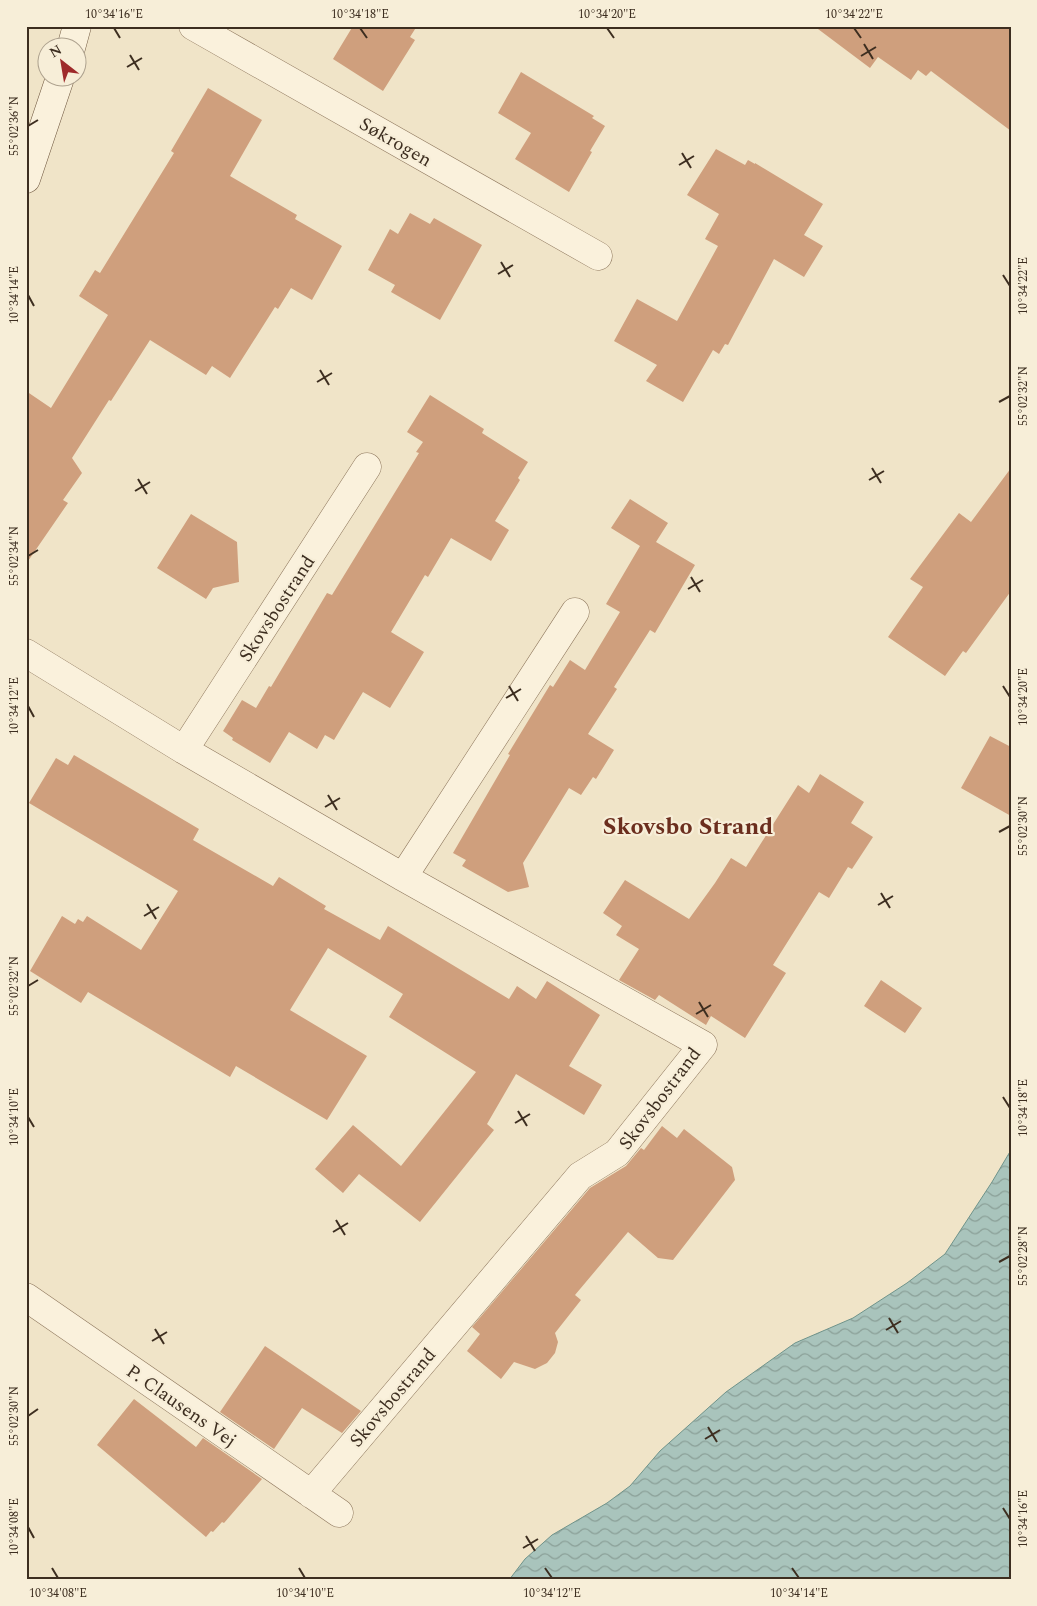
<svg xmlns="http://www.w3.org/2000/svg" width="1037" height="1606" viewBox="0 0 1037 1606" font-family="Spectral,serif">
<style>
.water{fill:url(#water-waves);stroke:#6f938a}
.building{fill:#cf9f7d}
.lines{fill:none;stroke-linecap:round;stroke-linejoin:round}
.street-casing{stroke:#8d765c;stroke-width:29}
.secondary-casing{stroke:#6f573f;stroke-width:29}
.street{stroke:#faf1dc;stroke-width:28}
.secondary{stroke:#faf1dc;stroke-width:28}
.ticks{fill:none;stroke:#3d2e20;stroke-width:2}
.labels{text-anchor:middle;stroke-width:4.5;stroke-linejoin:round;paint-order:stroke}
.street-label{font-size:19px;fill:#3d2e20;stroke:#f7eed8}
.district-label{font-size:24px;font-weight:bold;fill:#6b2e1e;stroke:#f7eed8}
.neatline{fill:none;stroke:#3d2e20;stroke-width:2}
.ticks-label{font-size:12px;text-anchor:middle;fill:#3d2e20}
</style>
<defs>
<pattern id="water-waves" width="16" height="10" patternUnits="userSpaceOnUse" patternTransform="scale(1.25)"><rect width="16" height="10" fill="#a9c4bc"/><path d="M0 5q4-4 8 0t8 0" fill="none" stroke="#8ba098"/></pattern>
</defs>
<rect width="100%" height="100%" fill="#f0e4c8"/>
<path class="water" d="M1011,1150V1580H509L525,1559L552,1535L607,1503L630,1486L660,1451L726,1392L795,1343L853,1318L907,1283L945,1254L992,1182Z"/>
<path class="building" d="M353,26H417L410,37L415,40L383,91L333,59Z
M814,26H1011V131L931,71L926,76L918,70L911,80L878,57L870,68Z
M521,72L594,116L592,118L605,126L590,151L592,152L569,192L515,159L531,133L498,113Z
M208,88L262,120L230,176L297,215L295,219L342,246L312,300L291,288L278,309L275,307L230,378L212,366L206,375L150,340L111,401L109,400L72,458L82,473L63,500L68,503L26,564V391L51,408L108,315L79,296L95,270L100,273L174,153L171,151Z
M716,149L745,165L748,160L755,164V163L823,204L804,235L823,246L804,277L774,259L728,345L725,344L719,354L713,350L683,402L646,381L657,365L614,341L637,299L677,321L718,246L705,239L719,214L687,195Z
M410,213L430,224L434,218L482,245L440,320L391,292L395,285L368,270L390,229L398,234Z
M430,395L484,429L482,433L528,462L518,478L520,480L495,521L509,530L491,561L451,538L428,577L425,575L391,632L424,652L390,708L363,692L334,740L325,735L317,749L289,732L270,763L232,740L233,738L223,731L242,700L256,708L269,686L271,687L327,593L332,595L419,453L416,452L423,442L407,432Z
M1011,468V591L966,653L963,651L945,676L888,637L923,587L910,579L959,513L971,522Z
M630,499L668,523L656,542L695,565L655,633L650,630L614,687L617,689L588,734L614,750L596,779L593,777L581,795L569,788L523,863L529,887L508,892L462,866L466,860L453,853L510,755L508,754L550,685L553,687L570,660L585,670L620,612L606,604L640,546L611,528Z
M191,514L237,542L239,582L213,588L206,599L157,568Z
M990,736L1011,747V816L961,788Z
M74,755L199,829L193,840L273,886L279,877L326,906L324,909L380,940L388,926L509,999L517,986L536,999L547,981L600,1015L569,1066L602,1085L584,1115L516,1074L487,1124L494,1130L420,1222L359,1174L343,1193L315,1169L353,1125L401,1166L476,1072L389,1017L403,994L328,948L290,1010L367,1056L327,1120L236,1066L230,1077L88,992L81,1003L30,971L62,916L75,924L78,919L83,922L87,916L141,950L178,891L29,803L56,758L68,765Z
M820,774L864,802L851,823L873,837L852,869L848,867L829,898L819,892L773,965L786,973L745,1038L711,1016L706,1025L659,995L655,1000L619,980L639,949L616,935L622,926L603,913L625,880L689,919L715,883L731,858L746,867L798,785L809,793Z
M881,980L922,1008L905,1033L864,1006Z
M662,1126L677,1138L684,1129L732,1167L735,1180L673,1260L658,1258L628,1232L575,1295L581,1300L555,1333L558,1342L555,1353L547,1363L535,1369L514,1362L501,1379L467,1351L480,1334L472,1327L590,1188L626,1166L641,1148L644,1150Z
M265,1346L361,1411L342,1433L302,1408L274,1449L220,1412Z
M134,1399L196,1447L203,1438L262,1479L224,1523L222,1522L213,1532L211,1531L206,1537L97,1445Z"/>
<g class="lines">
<g class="street-casing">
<path id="street" d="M193,26L598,256
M26,653L184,750L403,877L703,1045L617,1153L580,1176L311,1494
M184,750L367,467
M403,877L575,612
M26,1297L339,1513"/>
</g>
<g class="secondary-casing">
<path id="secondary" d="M71,48L77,26
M26,179L60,78"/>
</g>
<use href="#street" class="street"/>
<use href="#secondary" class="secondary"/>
</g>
<path class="ticks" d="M114,28L120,38M360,28L367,38M607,28L614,38M854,28L861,38M864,44L873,59M130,55L139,70M861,56L876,47M127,67L142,58M28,126L38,120M682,153L691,168M679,165L694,156M501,262L510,277M498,274L513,265M1003,275L1010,286M28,295L34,306M320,370L329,385M317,382L332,373M999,402L1010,396M872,468L881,483M138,479L147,494M869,480L884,471M135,491L150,482M28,556L38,550M691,577L700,592M688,589L703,580M509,686L518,701M1003,686L1010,697M506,698L521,689M28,706L34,717M328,795L337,810M325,807L340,798M999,832L1010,826M881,893L890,908M147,904L156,919M878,905L893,896M144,916L159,907M28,986L38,980M699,1002L708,1017M696,1014L711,1005M1003,1097L1010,1108M518,1111L527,1126M28,1117L34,1127M515,1123L530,1114M336,1220L345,1235M333,1232L348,1223M999,1262L1010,1256M889,1318L898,1333M155,1329L164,1344M886,1330L901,1321M152,1341L167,1332M28,1416L38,1409M708,1427L717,1442M705,1439L720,1430M1003,1508L1010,1519M28,1527L34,1538M526,1536L535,1551M523,1548L538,1539M52,1568L58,1578M299,1568L305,1578M545,1568L552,1578M792,1568L799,1578"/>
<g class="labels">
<g class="street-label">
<text transform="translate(396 141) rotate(30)" y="7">Søkrogen</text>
<text transform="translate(276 608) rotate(-57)" y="7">Skovsbostrand</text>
<text transform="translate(659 1098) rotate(-53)" y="7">Skovsbostrand</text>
<text transform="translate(392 1397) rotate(-50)" y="7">Skovsbostrand</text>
<text transform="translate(182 1405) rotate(35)" y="7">P. Clausens Vej</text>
</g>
<g class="district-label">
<text x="688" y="834">Skovsbo Strand</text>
</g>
</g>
<rect width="1037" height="1606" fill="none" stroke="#f7eed8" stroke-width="55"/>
<g transform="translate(62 62) rotate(329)"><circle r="24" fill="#f7eed8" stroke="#ada18e"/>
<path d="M0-4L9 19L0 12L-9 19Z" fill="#9e2a2b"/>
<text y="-8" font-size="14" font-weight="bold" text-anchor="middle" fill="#3d2e20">N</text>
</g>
<rect x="28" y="28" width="982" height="1550" class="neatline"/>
<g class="ticks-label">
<text x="114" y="18">10°34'16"E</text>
<text x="360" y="18">10°34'18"E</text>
<text x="607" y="18">10°34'20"E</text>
<text x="854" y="18">10°34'22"E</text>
<text transform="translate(14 126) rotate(-90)" y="4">55°02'36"N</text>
<text transform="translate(1023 286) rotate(-90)" y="4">10°34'22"E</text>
<text transform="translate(14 295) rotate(-90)" y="4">10°34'14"E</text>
<text transform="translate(1023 396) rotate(-90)" y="4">55°02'32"N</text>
<text transform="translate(14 556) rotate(-90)" y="4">55°02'34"N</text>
<text transform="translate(1023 697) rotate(-90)" y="4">10°34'20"E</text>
<text transform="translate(14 706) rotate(-90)" y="4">10°34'12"E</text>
<text transform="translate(1023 826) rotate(-90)" y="4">55°02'30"N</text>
<text transform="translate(14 986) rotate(-90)" y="4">55°02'32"N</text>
<text transform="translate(1023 1108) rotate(-90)" y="4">10°34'18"E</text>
<text transform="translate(14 1117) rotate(-90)" y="4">10°34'10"E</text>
<text transform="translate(1023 1256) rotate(-90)" y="4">55°02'28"N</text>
<text transform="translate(14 1416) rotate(-90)" y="4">55°02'30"N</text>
<text transform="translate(1023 1519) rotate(-90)" y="4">10°34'16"E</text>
<text transform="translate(14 1527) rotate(-90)" y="4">10°34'08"E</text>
<text x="58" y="1597">10°34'08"E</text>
<text x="305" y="1597">10°34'10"E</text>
<text x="552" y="1597">10°34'12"E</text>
<text x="799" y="1597">10°34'14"E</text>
</g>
</svg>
